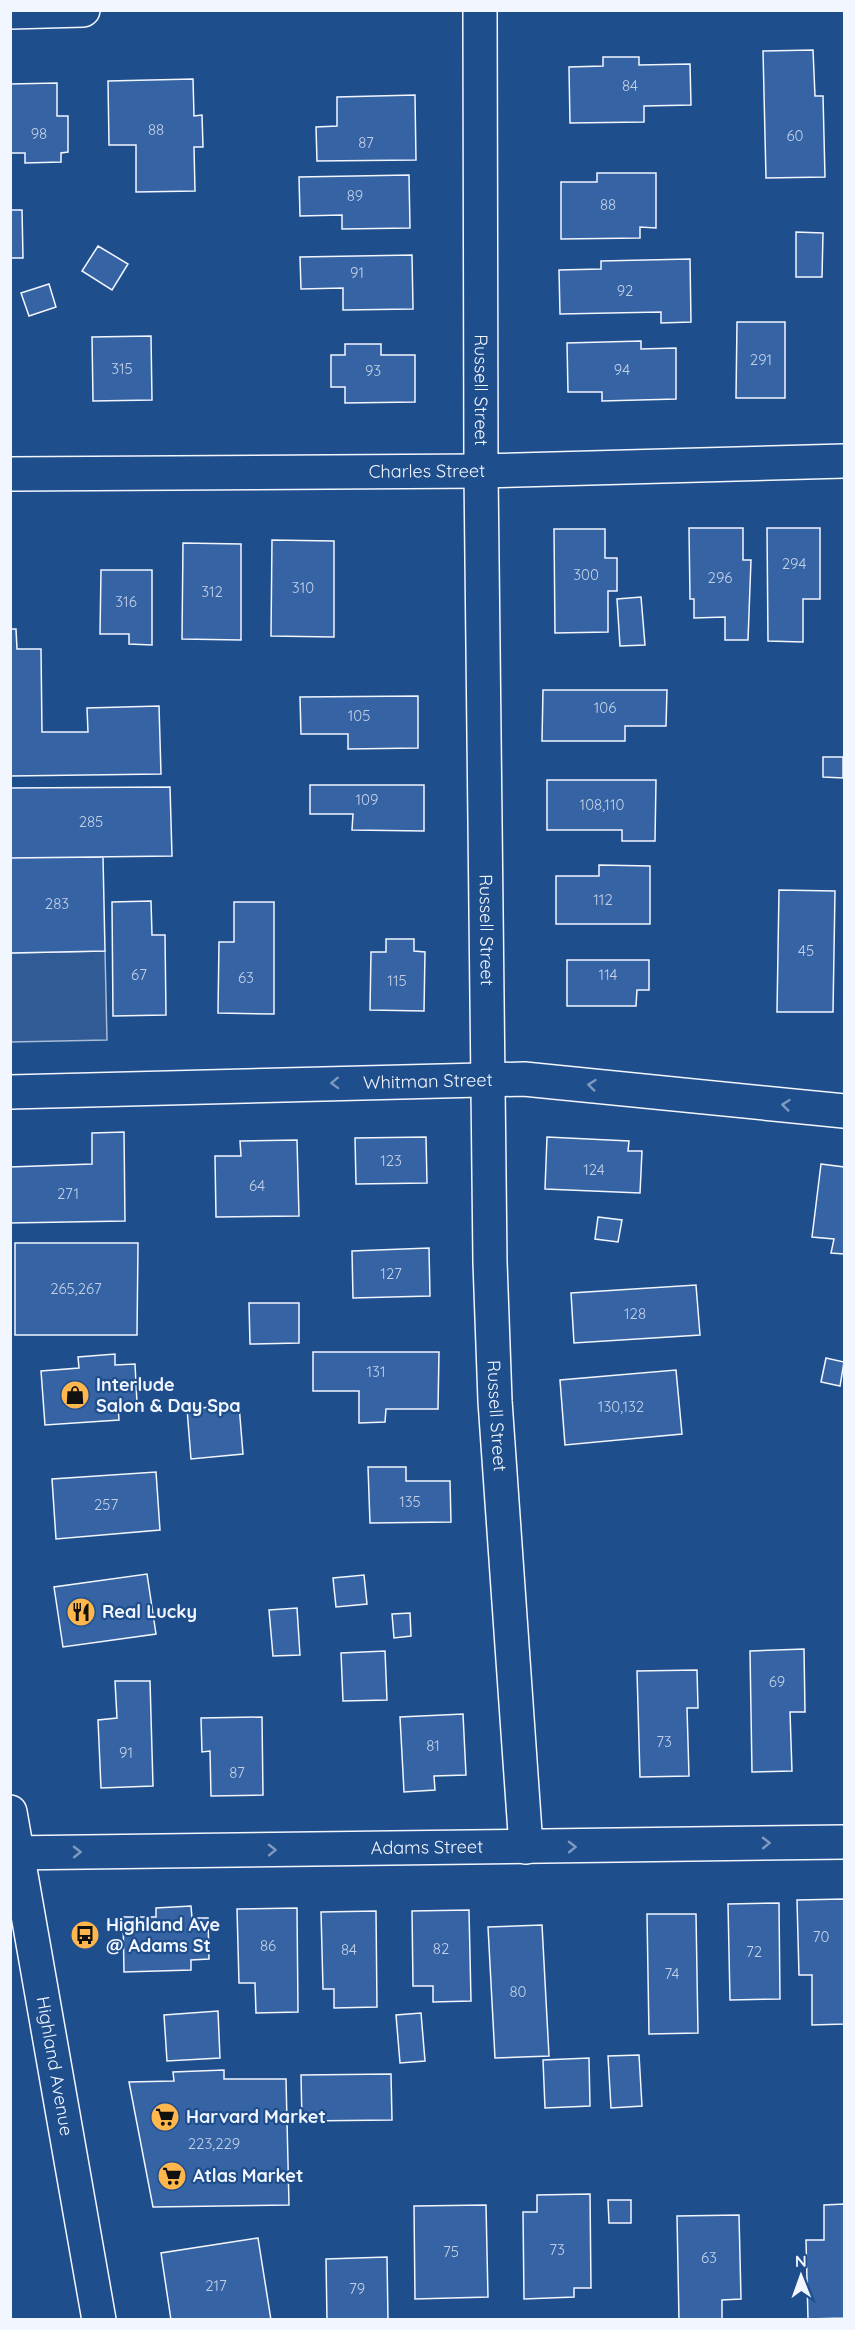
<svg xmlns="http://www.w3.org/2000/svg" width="855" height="2330" viewBox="0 0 855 2330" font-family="Quicksand,sans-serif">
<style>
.built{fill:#305b95;stroke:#a8bbd7;stroke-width:1.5}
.building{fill:#3563a3;stroke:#f2f6ff;stroke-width:1.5}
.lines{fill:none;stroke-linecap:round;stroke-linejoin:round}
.minor-casing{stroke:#f2f6ff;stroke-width:36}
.tertiary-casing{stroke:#f2f6ff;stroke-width:36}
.secondary-casing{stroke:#f2f6ff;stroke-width:36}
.minor{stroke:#1f4e8c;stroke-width:33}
.tertiary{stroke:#1f4e8c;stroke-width:33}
.secondary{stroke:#1f4e8c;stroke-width:33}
.oneway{stroke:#7e9ac0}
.labels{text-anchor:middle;stroke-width:4.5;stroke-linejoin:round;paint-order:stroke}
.number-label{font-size:15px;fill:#c3d1e8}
.street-label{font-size:18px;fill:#f2f6ff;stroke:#1f4e8c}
.poi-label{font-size:18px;font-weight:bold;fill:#f2f6ff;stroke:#1f4e8c;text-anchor:start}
</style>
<rect width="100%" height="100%" fill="#1f4e8c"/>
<path class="built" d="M105,951L107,1040L11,1042L10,953Z"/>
<path class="building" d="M813,50L815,96H823L825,177L766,178L763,51Z
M603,57H639V65L690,64L691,105L644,106V122L570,123L569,67L603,66Z
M193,79L194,116L202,115L203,147H194L195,191L136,192V145H109L108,81Z
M57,83V116H68V152L61,153V162L25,163V153H10V84Z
M415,95L416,160L317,161L316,127L337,126V97Z
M597,173H656V228L640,227V238L561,239V182H597Z
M409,175L410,228L342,229V215L300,216L299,177Z
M10,210H22L23,258H10Z
M796,232L823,233L822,277H796Z
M98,246L128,264L112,290L82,271Z
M412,255L413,309L343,310V288L301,289L300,257Z
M690,259L691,322L661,323V312L560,314L559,270L601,269V261Z
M49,284L56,307L29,316L21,293Z
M737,322H785V398H736Z
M151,336L152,400L93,401L92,337Z
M641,341V349L676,348V399L602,401V392H568L567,343Z
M345,344H381V355H415V402L345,403V387H331V355H345Z
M689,528H743V560H751L748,640H725V617L694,618V599H690Z
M767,528H820V599H803V642L768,641Z
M554,529H605V558H617V591H608V632L555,633Z
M272,540L334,541V637L271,636Z
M183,543L241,544V640L182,639Z
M101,570H152V645L129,644V634H100Z
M641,597L645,645L620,646L617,599Z
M10,629H16L17,649H41L42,732H88L87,708L159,706L161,774L10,776Z
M543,690H667L666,726H625V741H542Z
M418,696V748L348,749V734H301L300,697Z
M823,757H843V778L823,777Z
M547,780H656L655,841H622V830H547Z
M310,785H424V831L352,830L353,814H310Z
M170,787L172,856L10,858V788Z
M103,857L105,951L10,953V858Z
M599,865L650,866V924H556V876H599Z
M779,890L835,891L833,1012H777Z
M151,901L152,935H165L166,1015L113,1016L112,902Z
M234,902H274V1014L218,1013L219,942H234Z
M386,939H414V951L425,952L424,1011L370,1010L371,952H386Z
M567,960H649V990H637L636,1006H567Z
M124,1132L125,1221L10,1223V1167L92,1164V1133Z
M426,1137L427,1183L356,1184L355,1138Z
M547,1137L629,1141L628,1151H642L640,1193L545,1189Z
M297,1140L299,1216L216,1217L215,1156H241L240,1141Z
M821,1164L844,1167V1254L831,1253L834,1239L812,1237Z
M598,1217L622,1220L618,1242L595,1239Z
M15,1243H138L137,1335H15Z
M429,1248L430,1296L353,1298L352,1251Z
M696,1285L700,1335L574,1343L571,1293Z
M249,1303H299V1343L250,1344Z
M313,1352H439L438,1409H386L385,1422L359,1423V1391H313Z
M115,1354V1365L135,1364L137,1403L118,1405L119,1420L45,1425L41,1371L79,1368L78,1357Z
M826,1358L844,1362L840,1386L821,1382Z
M676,1370L682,1434L565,1445L560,1380Z
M239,1405L243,1454L191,1459L187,1409Z
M368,1467H406V1481H450L451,1522L370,1523Z
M156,1472L160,1530L56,1539L52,1479Z
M147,1574L156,1634L63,1647L54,1587Z
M364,1575L367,1604L336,1607L333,1578Z
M297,1608L300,1655L273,1656L269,1610Z
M410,1613L411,1636L394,1638L392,1614Z
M804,1649L805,1712H790L792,1771L752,1772L750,1651Z
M385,1651L387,1700L343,1701L341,1653Z
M697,1670L698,1708H687L689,1776L640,1777L637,1671Z
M115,1681H150L153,1786L101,1788L98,1720L117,1718Z
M463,1714L466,1775L434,1776L435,1790L404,1792L400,1717Z
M262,1717L263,1795L211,1796L210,1751L202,1752L201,1718Z
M844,1899V2024L812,2025V1975H799L797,1900Z
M779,1903L780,1999L730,2000L728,1904Z
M191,1906L192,1918H208L209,1959L191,1960V1970L124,1972L123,1917H156V1908Z
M297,1908L298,2012L256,2013L255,1983H239L237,1909Z
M469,1910L471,2001L433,2002V1986H413L412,1911Z
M376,1911L377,2007L334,2008V1989H323L321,1912Z
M647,1914H696L698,2033L649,2034Z
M542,1925L549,2056L495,2058L488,1927Z
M218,2011L220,2058L167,2061L164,2015Z
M421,2013L425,2061L400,2063L396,2015Z
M639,2055L642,2106L611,2108L608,2056Z
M589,2058L590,2106L545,2108L543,2060Z
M224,2070V2079H286L289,2205L153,2207L129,2082L174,2081L173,2072Z
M391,2074L392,2120L302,2121L301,2075Z
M590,2194L591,2288H574V2297L524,2299L523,2212H537V2195Z
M608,2200H631V2223H609Z
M844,2204V2318L808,2319L806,2240H824V2205Z
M486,2205L488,2297L415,2299L414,2206Z
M739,2215L741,2299L722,2300V2320H679L677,2216Z
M258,2238L271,2320H171L161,2253Z
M387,2257L388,2320H327L326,2259Z"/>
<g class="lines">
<g class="minor-casing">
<g id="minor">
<path id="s1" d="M480,10L481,471L490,1262L495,1401L526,1847"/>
<path d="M10,12L83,10"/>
<path id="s2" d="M10,1092L524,1079L844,1111"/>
<path id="s3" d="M10,1853L844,1842"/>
</g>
</g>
<g class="tertiary-casing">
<g id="tertiary">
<path id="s4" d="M10,474L481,471L844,461"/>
</g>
</g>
<g class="secondary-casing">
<g id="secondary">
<path id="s5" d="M10,1812L99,2320"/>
</g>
</g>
<use href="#minor" class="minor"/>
<use href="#tertiary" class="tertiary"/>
<use href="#secondary" class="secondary"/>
</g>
<defs><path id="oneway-chevron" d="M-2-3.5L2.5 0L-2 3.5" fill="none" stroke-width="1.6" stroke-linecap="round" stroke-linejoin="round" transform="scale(1.5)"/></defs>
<g class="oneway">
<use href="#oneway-chevron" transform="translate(335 1083) rotate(178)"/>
<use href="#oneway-chevron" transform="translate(592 1085) rotate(-174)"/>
<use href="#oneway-chevron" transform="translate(786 1105) rotate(-174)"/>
<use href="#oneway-chevron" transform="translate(766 1843) rotate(-1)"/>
<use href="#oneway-chevron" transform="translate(572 1847) rotate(-1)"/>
<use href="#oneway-chevron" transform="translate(272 1850) rotate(-1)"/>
<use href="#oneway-chevron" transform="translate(77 1852) rotate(-1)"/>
</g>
<defs>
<g id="shop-disc" transform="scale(1.5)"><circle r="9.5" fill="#ffb74d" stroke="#1f4e8c"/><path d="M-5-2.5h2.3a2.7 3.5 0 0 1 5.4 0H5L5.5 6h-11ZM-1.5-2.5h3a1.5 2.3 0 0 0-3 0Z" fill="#111"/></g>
<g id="restaurant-disc" transform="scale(1.5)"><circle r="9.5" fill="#ffb74d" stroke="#1f4e8c"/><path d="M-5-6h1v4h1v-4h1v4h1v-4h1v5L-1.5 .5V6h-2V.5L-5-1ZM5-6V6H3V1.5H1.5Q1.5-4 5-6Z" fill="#111"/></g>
<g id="bus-disc" transform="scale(1.5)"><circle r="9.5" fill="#ffb74d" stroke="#1f4e8c"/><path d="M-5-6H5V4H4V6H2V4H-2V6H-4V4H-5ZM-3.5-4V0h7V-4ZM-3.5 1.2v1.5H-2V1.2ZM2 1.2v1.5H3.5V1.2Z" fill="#111"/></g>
<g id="supermarket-disc" transform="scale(1.5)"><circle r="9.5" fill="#ffb74d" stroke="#1f4e8c"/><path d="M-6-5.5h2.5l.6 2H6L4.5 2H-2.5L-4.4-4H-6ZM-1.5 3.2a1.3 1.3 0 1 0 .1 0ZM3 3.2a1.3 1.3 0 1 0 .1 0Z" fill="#111"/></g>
</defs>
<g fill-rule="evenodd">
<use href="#shop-disc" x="75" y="1395"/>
<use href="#restaurant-disc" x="81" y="1612"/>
<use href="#bus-disc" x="85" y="1935"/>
<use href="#supermarket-disc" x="165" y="2117"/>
<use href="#supermarket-disc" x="172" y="2176"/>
</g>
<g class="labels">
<g class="number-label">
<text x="630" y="91">84</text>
<text x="156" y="135">88</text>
<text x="39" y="139">98</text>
<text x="795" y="141">60</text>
<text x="366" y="148">87</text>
<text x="355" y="201">89</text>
<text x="608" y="210">88</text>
<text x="357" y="278">91</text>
<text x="625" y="296">92</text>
<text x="761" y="365">291</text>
<text x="122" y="374">315</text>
<text x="622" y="375">94</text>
<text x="373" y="376">93</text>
<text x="794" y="569">294</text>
<text x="586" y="580">300</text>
<text x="720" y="583">296</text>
<text x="303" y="593">310</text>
<text x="212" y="597">312</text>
<text x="126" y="607">316</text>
<text x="605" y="713">106</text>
<text x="359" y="721">105</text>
<text x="367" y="805">109</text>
<text x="602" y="810">108,110</text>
<text x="91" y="827">285</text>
<text x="603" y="905">112</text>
<text x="57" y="909">283</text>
<text x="806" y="956">45</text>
<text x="139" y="980">67</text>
<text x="608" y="980">114</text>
<text x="246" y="983">63</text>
<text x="397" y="986">115</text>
<text x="391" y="1166">123</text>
<text x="594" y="1175">124</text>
<text x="257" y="1191">64</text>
<text x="68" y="1199">271</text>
<text x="391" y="1279">127</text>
<text x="76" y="1294">265,267</text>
<text x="635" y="1319">128</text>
<text x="376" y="1377">131</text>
<text x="621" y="1412">130,132</text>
<text x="410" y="1507">135</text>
<text x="106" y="1510">257</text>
<text x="777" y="1687">69</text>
<text x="664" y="1747">73</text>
<text x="433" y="1751">81</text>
<text x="126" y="1758">91</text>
<text x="237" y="1778">87</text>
<text x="821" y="1942">70</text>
<text x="268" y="1951">86</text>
<text x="441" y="1954">82</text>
<text x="349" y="1955">84</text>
<text x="754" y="1957">72</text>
<text x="672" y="1979">74</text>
<text x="518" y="1997">80</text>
<text x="214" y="2149">223,229</text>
<text x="557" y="2255">73</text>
<text x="451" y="2257">75</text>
<text x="709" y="2263">63</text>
<text x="216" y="2291">217</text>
<text x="357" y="2294">79</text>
</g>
<g class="street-label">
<text dy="6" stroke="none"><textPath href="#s1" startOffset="380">Russell Street</textPath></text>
<text dy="6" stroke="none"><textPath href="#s4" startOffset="417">Charles Street</textPath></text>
<text dy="6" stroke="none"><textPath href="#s1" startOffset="920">Russell Street</textPath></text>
<text dy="6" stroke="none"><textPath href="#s2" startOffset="418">Whitman Street</textPath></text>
<text dy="6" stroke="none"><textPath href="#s1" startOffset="1406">Russell Street</textPath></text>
<text dy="6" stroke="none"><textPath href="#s3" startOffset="417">Adams Street</textPath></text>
<text dy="6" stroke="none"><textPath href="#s5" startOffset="258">Highland Avenue</textPath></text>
</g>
<g class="poi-label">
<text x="96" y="1391">Interlude<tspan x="96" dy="21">Salon &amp; Day Spa</tspan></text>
<text x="102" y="1618">Real Lucky</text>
<text x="106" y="1931">Highland Ave<tspan x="106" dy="21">@ Adams St</tspan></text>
<text x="186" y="2123">Harvard Market</text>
<text x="193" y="2182">Atlas Market</text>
</g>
</g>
<rect width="855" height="2330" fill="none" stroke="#f2f6ff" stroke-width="24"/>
<g transform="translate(801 2276) rotate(359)" stroke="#1f4e8c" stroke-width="4.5" paint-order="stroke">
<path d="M0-4.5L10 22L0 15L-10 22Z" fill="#f2f6ff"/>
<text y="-9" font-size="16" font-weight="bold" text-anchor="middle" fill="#f2f6ff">N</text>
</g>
</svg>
